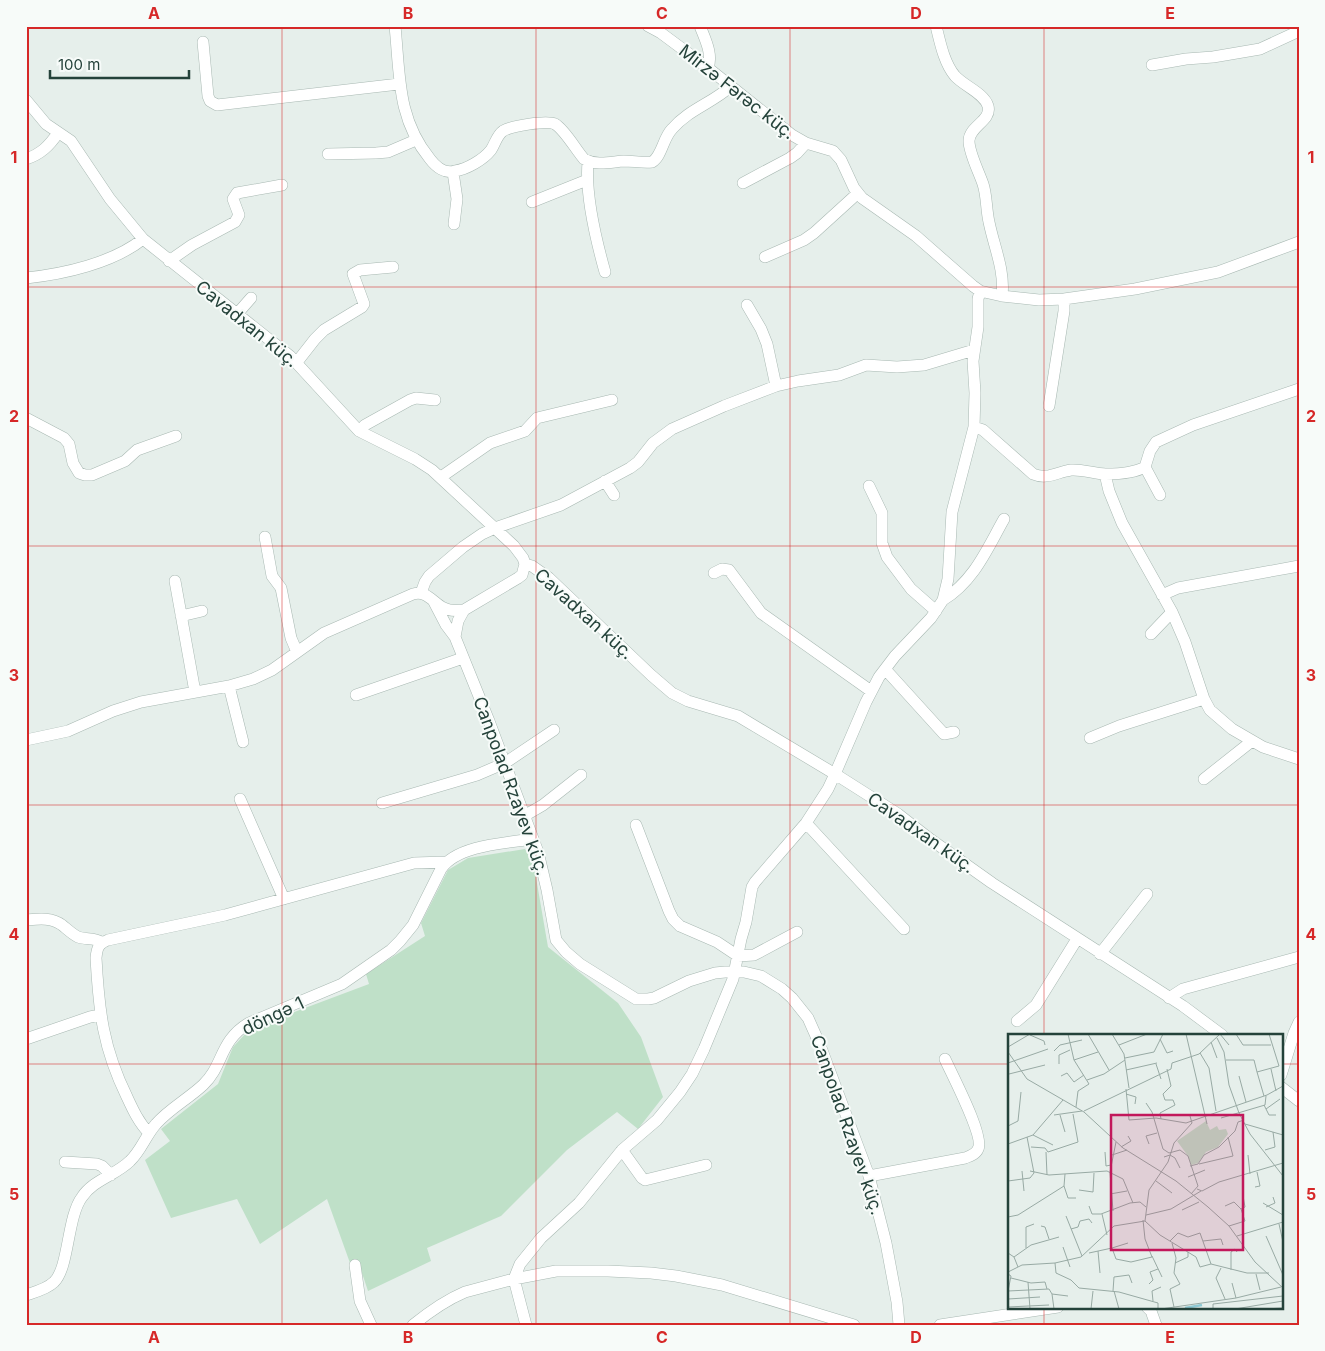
<svg xmlns="http://www.w3.org/2000/svg" width="1325" height="1351" viewBox="0 0 1325 1351" font-family="Inter,sans-serif">
<style>
.green{fill:#bfe0c8}
.lines{fill:none;stroke-linecap:round;stroke-linejoin:round}
.minor-casing{stroke:#a8b8b2;stroke-width:12}
.minor{stroke:#fff;stroke-width:11}
.grid{fill:none;stroke:#d62828;stroke-width:1;stroke-opacity:0.55}
.labels{text-anchor:middle;stroke-width:4;stroke-linejoin:round;paint-order:stroke}
.street-label{font-size:18px;fill:#24423a;stroke:#f7fbf9}
.inset-river{fill:none;stroke:#8ec9d4;stroke-width:2.5}
.inset-road{fill:none;stroke:#98aaa4;stroke-width:1}
.view{fill:#c2185b;fill-opacity:0.15;stroke:#c2185b;stroke-width:2.5}
.inset-edge{fill:none;stroke:#24423a;stroke-width:2.5}
.neatline{fill:none;stroke:#d62828;stroke-width:2}
.grid-label{font-size:16px;text-anchor:middle;font-weight:bold;fill:#d62828}
</style>
<rect width="100%" height="100%" fill="#e6efeb"/>
<path class="green" d="M525,849L533,860L548,947L618,1003L641,1037L663,1097L638,1129L617,1112L567,1150L501,1216L427,1248L431,1261L368,1291L358,1261L350,1263L327,1199L260,1244L237,1199L171,1218L145,1160L170,1141L161,1129L218,1084L233,1047L247,1032L297,1011L369,984L366,974L425,936L421,923L448,870L468,858Z"/>
<g class="lines">
<g class="minor-casing">
<path id="minor" d="M395,26C400,75 397,119 430,159C436,167 445,174 455,171C467,169 483,160 491,150C495,144 497,135 503,131C511,126 547,120 555,124C565,130 576,150 584,159C597,166 610,162 624,161C633,161 643,163 652,162C662,156 663,138 672,129C688,110 712,103 730,87
M648,26L661,33L708,68L792,135L806,143L833,151L841,160L854,188L862,198L916,236L973,286L980,291L1002,296L1039,300L1064,299L1135,289L1218,272L1299,242
M700,26C705,39 713,54 708,68
M936,26C940,42 944,63 955,76C964,86 984,93 988,106C992,121 969,126 969,141C969,153 979,172 983,184C987,196 986,209 989,222C994,247 1005,270 1002,296
M203,42L208,96L210,101L217,105L399,84
M1152,65L1186,59L1213,57L1260,49L1299,31
M26,100L46,124L71,141L110,199L143,239L290,356L359,431L415,459L432,470L514,546L523,558L525,564L532,566L549,578L651,675L672,693L688,701L738,716L835,774L898,814L930,839L992,883L1183,1006L1222,1035
M328,154L376,153L388,152L416,140
M26,159C41,154 49,146 58,133
M588,162C585,195 596,240 605,272
M453,172L457,199L454,224
M743,183L790,158L797,153L806,143
M532,202L587,180
M765,257L804,240L814,233L858,193
M169,261L192,245L235,222L239,215L233,199L237,193L282,185
M26,278C64,274 113,263 143,239
M747,305L761,329L767,344L776,386
M237,314L251,298
M297,362L315,339L324,330L362,307L364,304L353,274L360,270L393,267
M1049,406L1064,311V299
M26,418L64,438L69,444L73,463L79,473L85,475H92L125,461L137,450L176,436
M974,427L983,430L1033,474C1047,480 1057,472 1071,470C1083,469 1094,474 1106,474C1118,474 1134,473 1145,467L1150,451L1156,442L1193,425L1299,389
M359,431L365,425L410,400L416,398L435,400
M1145,467L1160,495
M1105,474L1109,491L1122,523L1172,612L1185,642L1204,699L1210,710L1232,729L1263,747L1299,759
M441,477L490,443L525,431L537,418L612,400
M605,481L614,495
M869,486L882,513V543L887,557L911,589L936,611
M265,537L272,576L281,588L291,638L297,652
M525,564L522,575L518,578L464,610L458,621L455,637L489,721L538,852L547,890L556,940L566,952L580,964L636,999H648L654,998L689,981L715,973L725,972H744L761,976L782,989L792,998L808,1018L820,1045L869,1176L886,1243L897,1302L899,1325
M714,573L722,569L729,570L761,613L871,691
M175,581L195,692
M421,593L425,582L429,576L463,547L482,534L495,528L561,505L630,468L638,462L653,443L672,429L724,406L776,386L798,381L839,375L866,365L897,367L924,365L974,350
M1162,595L1178,588L1299,566
M943,600C974,581 987,549 1004,519
M434,602L446,625L455,637
M181,616L202,611
M1151,634L1172,612
M885,669L944,734L954,732
M229,686L243,742
M356,695L463,658
M1090,738L1119,726L1204,699
M26,740L68,731L113,711L141,702L229,686L253,679L272,670L324,633L413,594C427,590 433,603 444,608C451,612 458,610 464,610
M1204,779L1252,741
M240,799L284,899
M382,803L477,775L505,763L554,730
M524,816L543,805L581,775
M806,823L904,929
M636,825L669,911L673,919L680,926L717,942L738,956L754,955L797,932
M26,920C38,919 51,917 62,925C67,929 72,934 78,937C86,940 94,937 101,942
M1100,954L1147,894
M1169,998L1183,989L1299,957
M1017,1021L1036,1005L1077,939
M26,1039L90,1017L100,1015
M1281,1075L1294,1033L1299,1022
M1281,1087L1299,1101
M149,1133C139,1123 133,1110 127,1097C103,1048 99,1012 96,958C97,948 98,944 108,940L225,915L414,863L446,862
M622,1150L642,1178L645,1180L706,1165
M65,1162L97,1164L102,1166L111,1175
M869,1176L965,1158C970,1156 976,1154 978,1149C985,1137 952,1075 945,1059
M355,1265L360,1301L371,1325
M26,1295C35,1292 47,1289 54,1282C69,1268 67,1217 82,1197C93,1180 116,1175 130,1161C141,1151 146,1135 156,1124C169,1109 188,1099 203,1085C224,1065 219,1041 249,1023L342,984L391,950L400,941L413,925L441,869C457,845 506,843 533,839
M1147,1307L1151,1311L1156,1325
M413,1325C429,1312 446,1300 465,1292L514,1279L556,1271H608L651,1273L676,1276L722,1285L854,1325
M526,1325L514,1279L520,1264L541,1238L579,1203L622,1150L657,1120L680,1092L692,1074L704,1049L733,979L741,939L746,922L752,887L755,882L806,823L828,789L835,774L866,702L879,677L895,656L931,618L943,600L948,579L952,512L974,427L975,393L973,361L978,327V299L980,291
M940,1325L1058,1307"/>
</g>
<use href="#minor" class="minor"/>
</g>
<path class="grid" d="M282,26V1325M536,26V1325M790,26V1325M1044,26V1035M26,287H1299M26,546H1299M26,805H1299M26,1064H1009M1281,1064H1299M1044,1307V1325"/>
<g class="labels">
<g class="street-label">
<text transform="translate(737 92) rotate(38)" y="6">Mirzə Fərəc küç.</text>
<text transform="translate(247 324) rotate(39)" y="6">Cavadxan küç.</text>
<text transform="translate(584 614) rotate(42)" y="6">Cavadxan küç.</text>
<text transform="translate(511 786) rotate(70)" y="6">Canpolad Rzayev küç.</text>
<text transform="translate(921 833) rotate(35)" y="6">Cavadxan küç.</text>
<text transform="translate(273 1016) rotate(-25)" y="6">döngə 1</text>
<text transform="translate(847 1125) rotate(71)" y="6">Canpolad Rzayev küç.</text>
</g>
</g>
<g transform="translate(1008 1034)">
<rect width="275" height="275" fill="#e6efeb"/>
<path d="M198,87L202,96L209,92L211,96L218,95L220,100L210,113L198,118L190,129L183,131L180,122L169,107Z" fill="#bfe0c8"/>
<path class="inset-river" d="M177,274L194,271"/>
<path class="inset-road" d="M60,0L66,26L81,50L70,57L68,73M80,0L101,36M104,0L116,20L121,54M178,0L199,90M228,0L235,11H263M22,1L36,7L37,11M209,4L216,18L221,51L231,79L242,100L275,142M152,5L159,19L165,17M203,8L209,24M111,11L139,0M0,13L22,0M46,17L52,11L74,6M0,18L19,45L76,78L115,114L168,147L200,173L221,192L247,228L275,254M192,19L201,34L208,77M117,24L146,18L155,0M66,26L90,18M218,26H246L249,38M0,29L40,15M51,30V21L62,16M148,30L153,45M263,35L268,57M118,36L149,29M1,40L37,31M53,42L59,39L66,48L76,41M231,42L238,68M79,46L96,40L117,26M118,55L121,86L148,84L178,89L259,61L275,52M118,60L128,63L127,70M256,62L249,38L271,32L261,0M138,69L144,78L155,115L161,119L172,116L180,122L190,152L183,160M256,71L261,81H268M258,75L272,65M76,77L163,35L164,29L191,20L212,0L221,11M46,81L74,77M52,81L57,98M213,84L257,71L258,62M153,85L152,79L167,71L165,66H157L155,60L163,52L159,35M237,90L275,101M0,92L10,87L13,58M25,101L45,111M0,110L25,101L55,66M141,110L138,102L149,99M23,113L37,114L40,118L70,108L65,80M113,113L123,107L120,102M257,116L267,113L265,98M38,118L39,141M97,118L98,132L103,131M104,121L119,116M240,121L242,140M156,123L162,121L167,124L172,134M191,130L225,122L220,103M182,132L190,130L196,121L211,113L227,97L230,88L236,86M14,137L16,157M22,137L41,141L99,137L115,145L125,169M180,143L197,136M0,147L22,144L26,139L19,103M148,147L164,159M56,152L60,164H68M247,153L252,152L249,138M189,155L194,157L211,148L275,129M71,156L85,158L86,139M102,160L119,157M255,169L275,181M81,172L84,180H93L122,169L132,168L138,173M217,172L226,168L233,175M258,173L267,169L265,163M174,176L191,168M105,177L102,138L108,108M94,180L99,201M138,181L163,175L193,157M58,182L74,222M0,183L10,181L56,152L57,140M137,187L152,201L188,223L192,233L203,230L239,239H261M137,187L141,156L160,128L166,109L184,89L182,82M271,190L275,208M33,192L37,193L41,205M221,192L237,187L233,175L237,173L235,162M63,195L70,193L72,187L81,185L84,189M229,202L275,188M258,202L275,241M162,207L170,199L180,203L192,199L203,230M195,207L213,205L215,211M164,209L168,224L166,239L172,250L162,255L166,273M55,213L62,233M18,214V193L26,190M104,214L120,209M90,217L92,239M0,219L6,223L10,233M81,219L104,214L108,225L123,228L144,223L137,205L135,186M144,222L154,243M6,223L23,211L51,203M47,229L48,239L63,246L71,254L111,258L150,269V275M167,229L180,223V218M213,234L208,244L217,265M223,236V218L227,215L229,218M0,238L14,231L47,229L73,223L106,192L137,187M0,240L3,242L0,257M248,240L252,256M3,244L23,249L37,248L39,255M20,248L22,275M224,249L228,264M141,250L145,246L142,238L150,235M0,257L41,255L44,260L60,262M105,257L106,243L121,241L124,249M106,257L111,275M44,260L46,275M0,265L32,263M145,267L144,257L153,253M0,273L41,271M83,275L85,257M153,275L228,264L273,253M205,275V270L275,262M227,275L275,267M257,275L275,274"/>
<path class="view" d="M103,81H235V216H103Z"/>
<rect width="275" height="275" class="inset-edge"/>
</g>
<rect width="1325" height="1351" fill="none" stroke="#f7fbf9" stroke-width="55"/>
<path d="M50 70v8h139v-8" fill="none" stroke="#24423a" stroke-width="2.5"/>
<text x="58" y="70" font-size="15" fill="#24423a" stroke="#f7fbf9" stroke-width="4" paint-order="stroke">100 m</text>
<rect x="28" y="28" width="1270" height="1296" class="neatline"/>
<g class="grid-label">
<text x="154" y="19">A</text>
<text x="408" y="19">B</text>
<text x="662" y="19">C</text>
<text x="916" y="19">D</text>
<text x="1170" y="19">E</text>
<text x="14" y="163">1</text>
<text x="1311" y="163">1</text>
<text x="14" y="422">2</text>
<text x="1311" y="422">2</text>
<text x="14" y="681">3</text>
<text x="1311" y="681">3</text>
<text x="14" y="940">4</text>
<text x="1311" y="940">4</text>
<text x="14" y="1200">5</text>
<text x="1311" y="1200">5</text>
<text x="154" y="1343">A</text>
<text x="408" y="1343">B</text>
<text x="662" y="1343">C</text>
<text x="916" y="1343">D</text>
<text x="1170" y="1343">E</text>
</g>
</svg>
